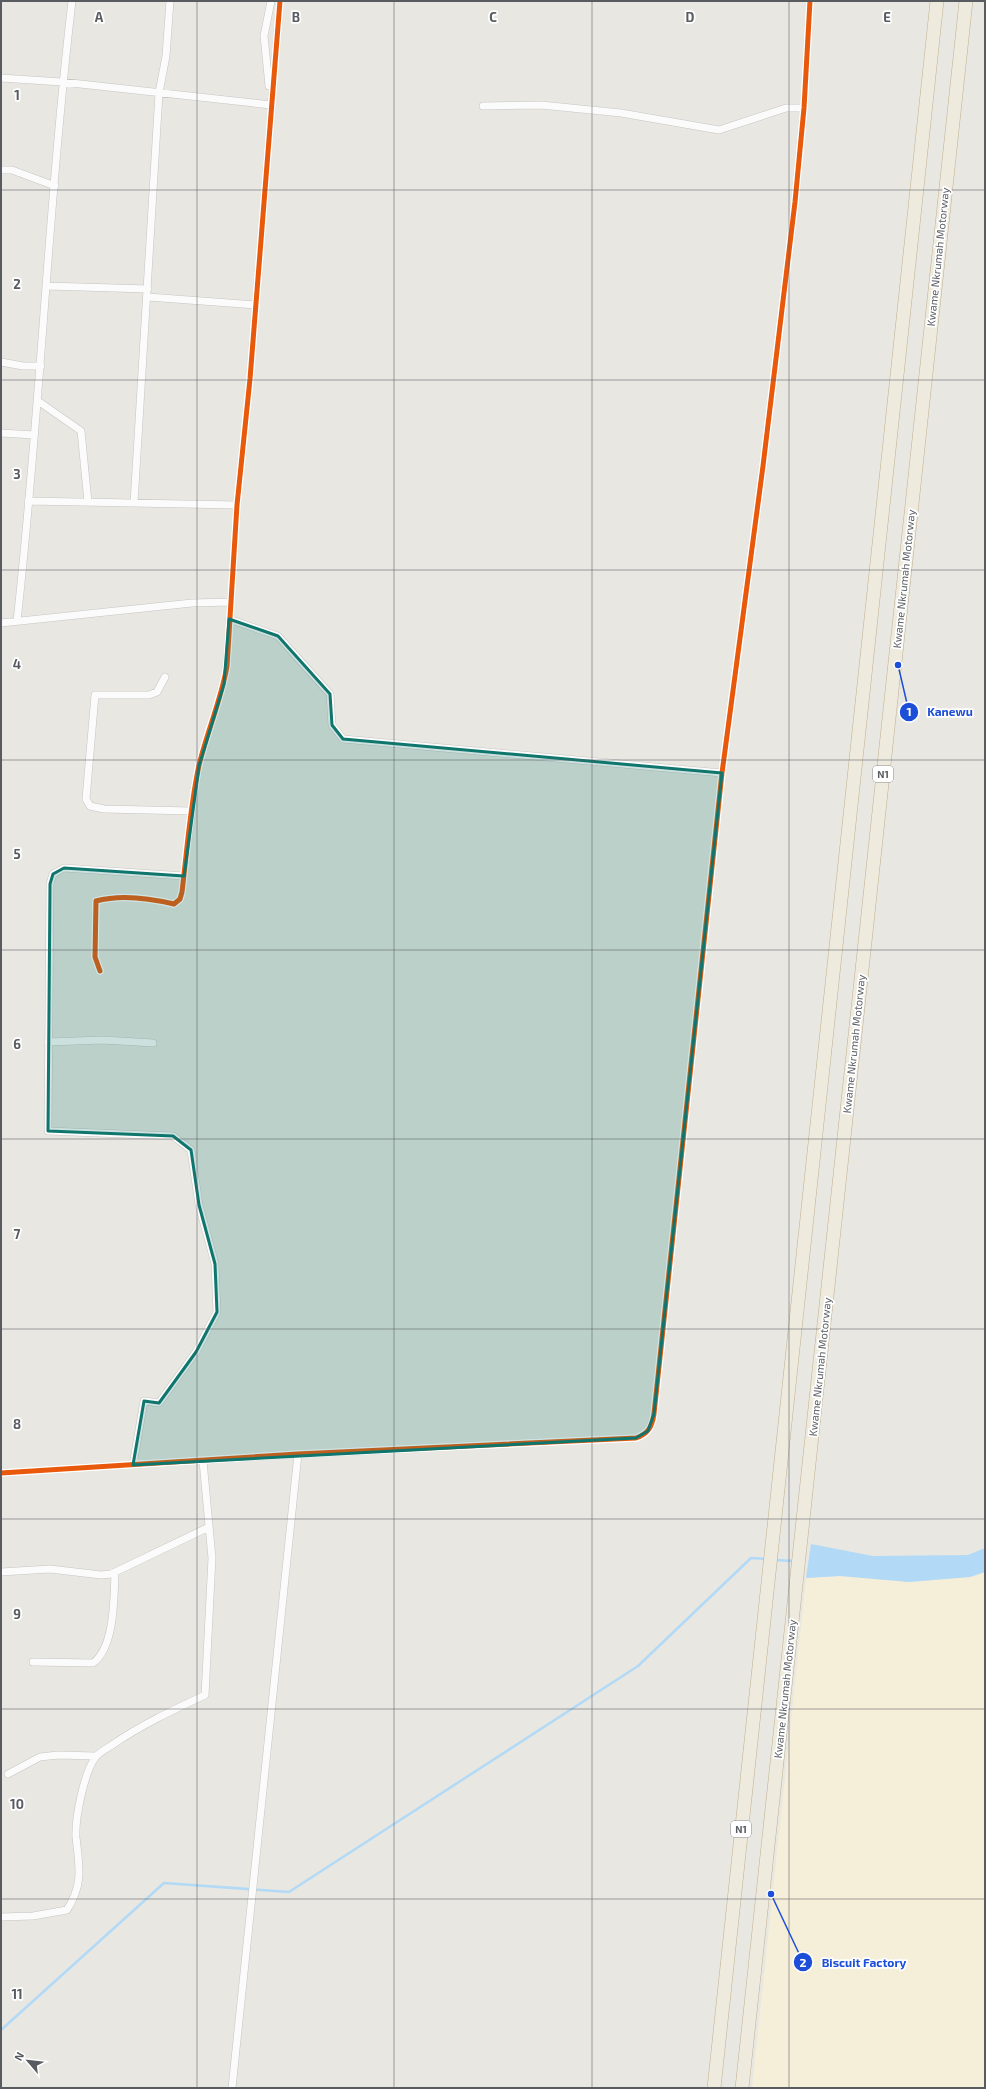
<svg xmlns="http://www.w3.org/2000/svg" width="986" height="2089" viewBox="0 0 986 2089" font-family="'Exo 2',sans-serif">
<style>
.commercial{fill:#f5eed8}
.water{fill:#b2daf6}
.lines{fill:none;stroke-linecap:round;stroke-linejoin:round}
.stream{stroke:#b2daf6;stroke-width:2.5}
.minor-casing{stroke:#c5c5c3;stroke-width:8}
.motorway-casing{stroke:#bfb090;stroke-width:14}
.minor{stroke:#fcfbfb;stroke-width:7}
.motorway{stroke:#eeeade;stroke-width:13}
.cycleway-casing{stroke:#fff;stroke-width:8}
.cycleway{stroke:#e8590c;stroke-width:5}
.marked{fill:#0f766e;fill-opacity:0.2;stroke:#0f766e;stroke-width:3;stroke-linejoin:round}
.grid{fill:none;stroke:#585c61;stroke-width:1;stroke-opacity:0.55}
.labels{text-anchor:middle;stroke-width:3.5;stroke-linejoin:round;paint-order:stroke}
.shield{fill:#fff;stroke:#8a8d90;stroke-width:1}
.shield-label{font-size:10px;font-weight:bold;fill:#585c61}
.street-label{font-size:11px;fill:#585c61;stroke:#fff}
.grid-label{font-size:13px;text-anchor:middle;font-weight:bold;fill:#585c61;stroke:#fff;stroke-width:3.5;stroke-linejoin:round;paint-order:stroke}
.leader{fill:none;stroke:#1d4ed8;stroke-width:1.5}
.callout-dot{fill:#1d4ed8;stroke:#fff;stroke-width:1.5}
.mark-label{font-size:12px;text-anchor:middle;font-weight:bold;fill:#fff}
.callout-label{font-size:12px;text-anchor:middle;font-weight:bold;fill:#1d4ed8;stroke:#fff;stroke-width:3.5;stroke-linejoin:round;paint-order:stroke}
</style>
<rect width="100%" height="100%" fill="#e8e7e2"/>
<path class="commercial" d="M985,1572V2088H752L806,1578L840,1576L909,1582L970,1577Z"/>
<path class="water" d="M811,1544L873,1556L968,1555L985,1548V1572L970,1577L909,1582L840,1576L806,1578Z"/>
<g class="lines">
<path class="stream" d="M775,1560L794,1561
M1,2030L164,1883L289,1892L638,1666L751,1558L766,1559"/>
<g class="minor-casing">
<path id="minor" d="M1,78L62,82L271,105V101
M269,86L264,36L271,1
M483,106L541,105L621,113L719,130L786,108H804
M1,170H12L55,186
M47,286L148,289
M148,297L256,305
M1,362L23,366H41
M38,401L81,431L88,502
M1,433L34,435
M28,501L237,505
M134,503L159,93L166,56L170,1
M229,619L278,636L330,694L332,725L343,739L722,773
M17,621C40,415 48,207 72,1
M1,623L192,603L230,602
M165,677L157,692L149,695H95L86,799L90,806L104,809L191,811
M100,971L95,957L96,901C121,894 149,898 174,904L180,899L182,892C187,850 190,807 199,765C207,732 221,700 227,666L237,505L250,379L280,1
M48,1042L103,1040L153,1043
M133,1465L144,1401L159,1403L196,1352L217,1312L215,1264L199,1205L191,1150L173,1136L48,1131L50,884L53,874L64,868L184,876
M1,1473L298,1454L636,1438C648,1434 652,1427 654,1414L722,773L763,466L795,202L804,108L810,1
M1,1572L50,1569L101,1575L111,1574L209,1527
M33,1662L93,1663C115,1647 114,1596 115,1572
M8,1774L40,1757L58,1755L95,1756
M1,1917L33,1916L67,1910C84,1883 79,1866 76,1837C75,1818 84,1773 95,1758C98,1753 106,1749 112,1745C141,1725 173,1710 205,1695L212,1558L203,1461
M232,2088L298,1454"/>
</g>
<g class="motorway-casing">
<path id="motorway" d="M714,2088L937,1
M742,2088L966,1"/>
</g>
<use href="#minor" class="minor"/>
<use href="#motorway" class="motorway"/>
<g class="cycleway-casing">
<path id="cycleway" d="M100,971L95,957L96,901C121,894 149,898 174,904L180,899L182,892C187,850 190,807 199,765C207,732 221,700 227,666L237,505L250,379L280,1
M1,1473L298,1454L636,1438C648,1434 652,1427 654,1414L722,773L763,466L795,202L804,108L810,1"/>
</g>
<use href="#cycleway" class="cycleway"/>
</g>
<path class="marked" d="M229,619L278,636L330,694L332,725L343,739L722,773L654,1414L648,1431L636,1438L133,1465L144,1401L159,1403L196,1352L217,1312L215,1264L199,1205L191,1150L173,1136L48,1131L50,884L53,874L64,868L184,876L199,766L224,684Z"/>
<path class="grid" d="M197,1V2088M394,1V2088M592,1V2088M789,1V2088M1,190H985M1,380H985M1,570H985M1,760H985M1,950H985M1,1139H985M1,1329H985M1,1519H985M1,1709H985M1,1899H985"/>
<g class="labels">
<g class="shield">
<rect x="873" y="766" width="20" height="16" rx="3"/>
<rect x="731" y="1821" width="20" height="16" rx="3"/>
</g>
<g class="shield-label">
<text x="883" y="778">N1</text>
<text x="741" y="1833">N1</text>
</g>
<g class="street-label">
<text transform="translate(938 257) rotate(-84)" y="4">Kwame Nkrumah Motorway</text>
<text transform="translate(904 579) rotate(-84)" y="4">Kwame Nkrumah Motorway</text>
<text transform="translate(854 1044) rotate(-84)" y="4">Kwame Nkrumah Motorway</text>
<text transform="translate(820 1367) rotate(-84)" y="4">Kwame Nkrumah Motorway</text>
<text transform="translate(785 1689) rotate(-84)" y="4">Kwame Nkrumah Motorway</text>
</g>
</g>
<g class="grid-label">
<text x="99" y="22">A</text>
<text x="296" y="22">B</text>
<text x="493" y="22">C</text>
<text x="690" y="22">D</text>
<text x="887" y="22">E</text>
<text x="17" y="100">1</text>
<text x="17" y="289">2</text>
<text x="17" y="479">3</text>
<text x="17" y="669">4</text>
<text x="17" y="859">5</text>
<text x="17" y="1049">6</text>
<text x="17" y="1239">7</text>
<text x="17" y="1429">8</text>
<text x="17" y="1619">9</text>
<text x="17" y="1809">10</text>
<text x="17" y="1999">11</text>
</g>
<path class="leader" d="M898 665L909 712M771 1894L803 1962"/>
<g class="callout-dot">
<circle cx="898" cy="665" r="4"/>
<circle cx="771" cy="1894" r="4"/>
<circle cx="909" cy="712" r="10"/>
<circle cx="803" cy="1962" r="10"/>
</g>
<g class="mark-label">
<text x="909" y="716">1</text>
<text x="803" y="1967">2</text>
</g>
<g class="callout-label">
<text x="950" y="716">Kanewu</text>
<text x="864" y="1967">Biscuit Factory</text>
</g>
<rect width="986" height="2089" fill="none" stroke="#585c61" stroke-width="4"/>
<g transform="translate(28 2061) rotate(298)" stroke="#ffffff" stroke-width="3" paint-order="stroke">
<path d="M0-3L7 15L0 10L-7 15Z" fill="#585c61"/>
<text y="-6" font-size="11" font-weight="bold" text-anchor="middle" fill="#585c61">N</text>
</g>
</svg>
